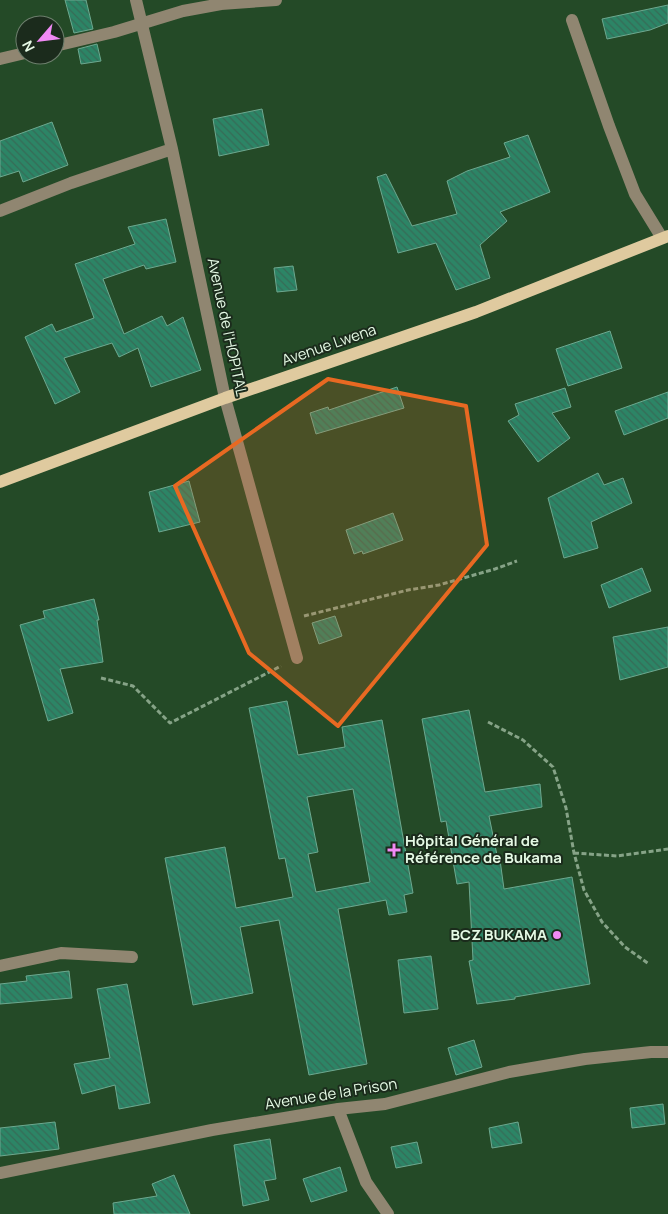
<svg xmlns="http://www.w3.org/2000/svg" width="668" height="1214" viewBox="0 0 668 1214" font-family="Manrope,sans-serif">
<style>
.building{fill:url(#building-back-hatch);stroke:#6da88f;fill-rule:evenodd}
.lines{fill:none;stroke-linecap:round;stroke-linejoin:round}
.path{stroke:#86a387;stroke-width:3;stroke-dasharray:5 2.5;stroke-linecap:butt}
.minor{stroke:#908671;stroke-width:12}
.major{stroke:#dfca9f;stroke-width:12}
.marked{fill:#e86922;fill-opacity:0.2;stroke:#e86922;stroke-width:4;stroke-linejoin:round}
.poi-dot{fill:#f18af5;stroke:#1b2b1c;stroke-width:2}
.labels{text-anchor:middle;stroke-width:4;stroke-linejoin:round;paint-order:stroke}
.street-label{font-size:15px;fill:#e5fae5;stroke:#1b2b1c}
.poi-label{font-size:15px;font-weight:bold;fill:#e5fae5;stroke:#1b2b1c;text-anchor:start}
</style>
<defs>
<pattern id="building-back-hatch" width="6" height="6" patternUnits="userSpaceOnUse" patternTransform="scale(1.25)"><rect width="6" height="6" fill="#2c8566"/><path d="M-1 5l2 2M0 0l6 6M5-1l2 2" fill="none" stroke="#376b57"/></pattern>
</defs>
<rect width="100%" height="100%" fill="#244a27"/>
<path class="building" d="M65,0H86L93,29L74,33Z
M668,5V23L650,30L607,39L602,19Z
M97,44L101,61L81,64L78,49Z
M262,109L269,145L219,156L213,119Z
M52,122L68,165L23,182L19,171L0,177V141Z
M528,135L550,192L500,212L507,221L480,245L490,278L456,290L436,243L398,253L377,177L386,174L412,226L457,214L447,181L467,171L510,157L504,143Z
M166,219L176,262L146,269L144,265L103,279L124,334L162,316L167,326L183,317L201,370L151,387L138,348L119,357L112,343L64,358L80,392L55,404L25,337L52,324L56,332L94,318L75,264L135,244L128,227Z
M293,266L297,290L277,292L274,268Z
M610,331L622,368L568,386L556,349Z
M397,387L404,408L316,434L310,413L328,407L329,410Z
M565,388L571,407L552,413L570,438L538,462L508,421L519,415L515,404Z
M668,392V418L624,435L615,411Z
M598,473L604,485L623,478L632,503L591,522L598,548L564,558L548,498Z
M189,481L200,522L159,532L149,492Z
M393,513L403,540L363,554L362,551L354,554L346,530Z
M642,568L651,591L609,608L601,585Z
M94,599L99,620H97L103,662L60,669L73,713L48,721L20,625L45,618L43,611Z
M335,616L342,636L319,644L312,623Z
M668,627V667L620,680L613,637Z
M287,701L298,755L345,747L342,727L382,720L413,893L404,895L407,912L389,915L386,900L338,909L367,1064L309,1075L279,920L240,927L253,993L193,1005L165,858L225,847L236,908L293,897L285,858L279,859L249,708ZM353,789L370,882L316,892L308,854L318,852L307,797Z
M469,710L485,792L540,784L542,807L489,816L498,860H500L504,889L572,877L590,984L515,997V999L477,1004L469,961L473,960L469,882L457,884L446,821L441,822L422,719Z
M431,956L438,1009L404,1013L398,960Z
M69,971L72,998L0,1004V984L27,981L26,976Z
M127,984L150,1103L119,1109L115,1085L82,1094L74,1064L110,1058L97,989Z
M474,1040L482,1067L456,1075L448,1048Z
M663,1104L665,1124L632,1128L630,1108Z
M55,1122L59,1149L0,1156V1128Z
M518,1122L522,1143L492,1148L489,1128Z
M270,1139L276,1179L264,1181L269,1200L243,1206L234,1145Z
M417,1142L422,1163L396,1168L391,1147Z
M340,1167L347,1191L311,1202L303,1179Z
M174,1175L190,1214H114L113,1203L157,1196L152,1184Z"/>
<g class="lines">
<path class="path" d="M304,616L408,590L439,585L495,569L517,561
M101,678L133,686L170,723L281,666
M488,722L523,740L553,767L566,808L574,853L584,890L602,922L625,947L649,964
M574,853L617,856L668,849"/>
<path class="minor" d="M136,0L172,149L225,398L297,658
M572,20L609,126L635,194L662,238
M55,46L114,32L183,11L221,4L276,0
M0,59L25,53
M0,211L71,183L172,149
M0,966L61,953L132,957
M338,1109L366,1182L388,1214
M0,1173L212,1130L338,1109L385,1104L509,1072L585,1059L651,1052H668"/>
<path class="major" d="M0,482L225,398L476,312L668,236"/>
</g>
<path class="marked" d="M328,379L466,406L487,545L338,726L249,653L175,486Z"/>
<g class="poi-dot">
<path d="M391.5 842.5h5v5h5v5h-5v5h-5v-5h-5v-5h5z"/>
<circle cx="557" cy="935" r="5"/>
</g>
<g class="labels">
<g class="street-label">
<text transform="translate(227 327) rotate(78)" y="5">Avenue de l'HOPITAL</text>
<text transform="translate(329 345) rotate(-19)" y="5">Avenue Lwena</text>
<text transform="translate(331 1094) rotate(-9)" y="5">Avenue de la Prison</text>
</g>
<g class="poi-label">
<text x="405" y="846">Hôpital Général de<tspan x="405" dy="17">Référence de Bukama</tspan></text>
<text x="547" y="940" text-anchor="end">BCZ BUKAMA</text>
</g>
</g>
<g transform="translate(40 40) rotate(242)"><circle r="24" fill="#1b2b1c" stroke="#6c7e6c"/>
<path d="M0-4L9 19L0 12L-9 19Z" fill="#f18af5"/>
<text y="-8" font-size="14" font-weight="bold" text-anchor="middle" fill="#e5fae5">N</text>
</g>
</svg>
